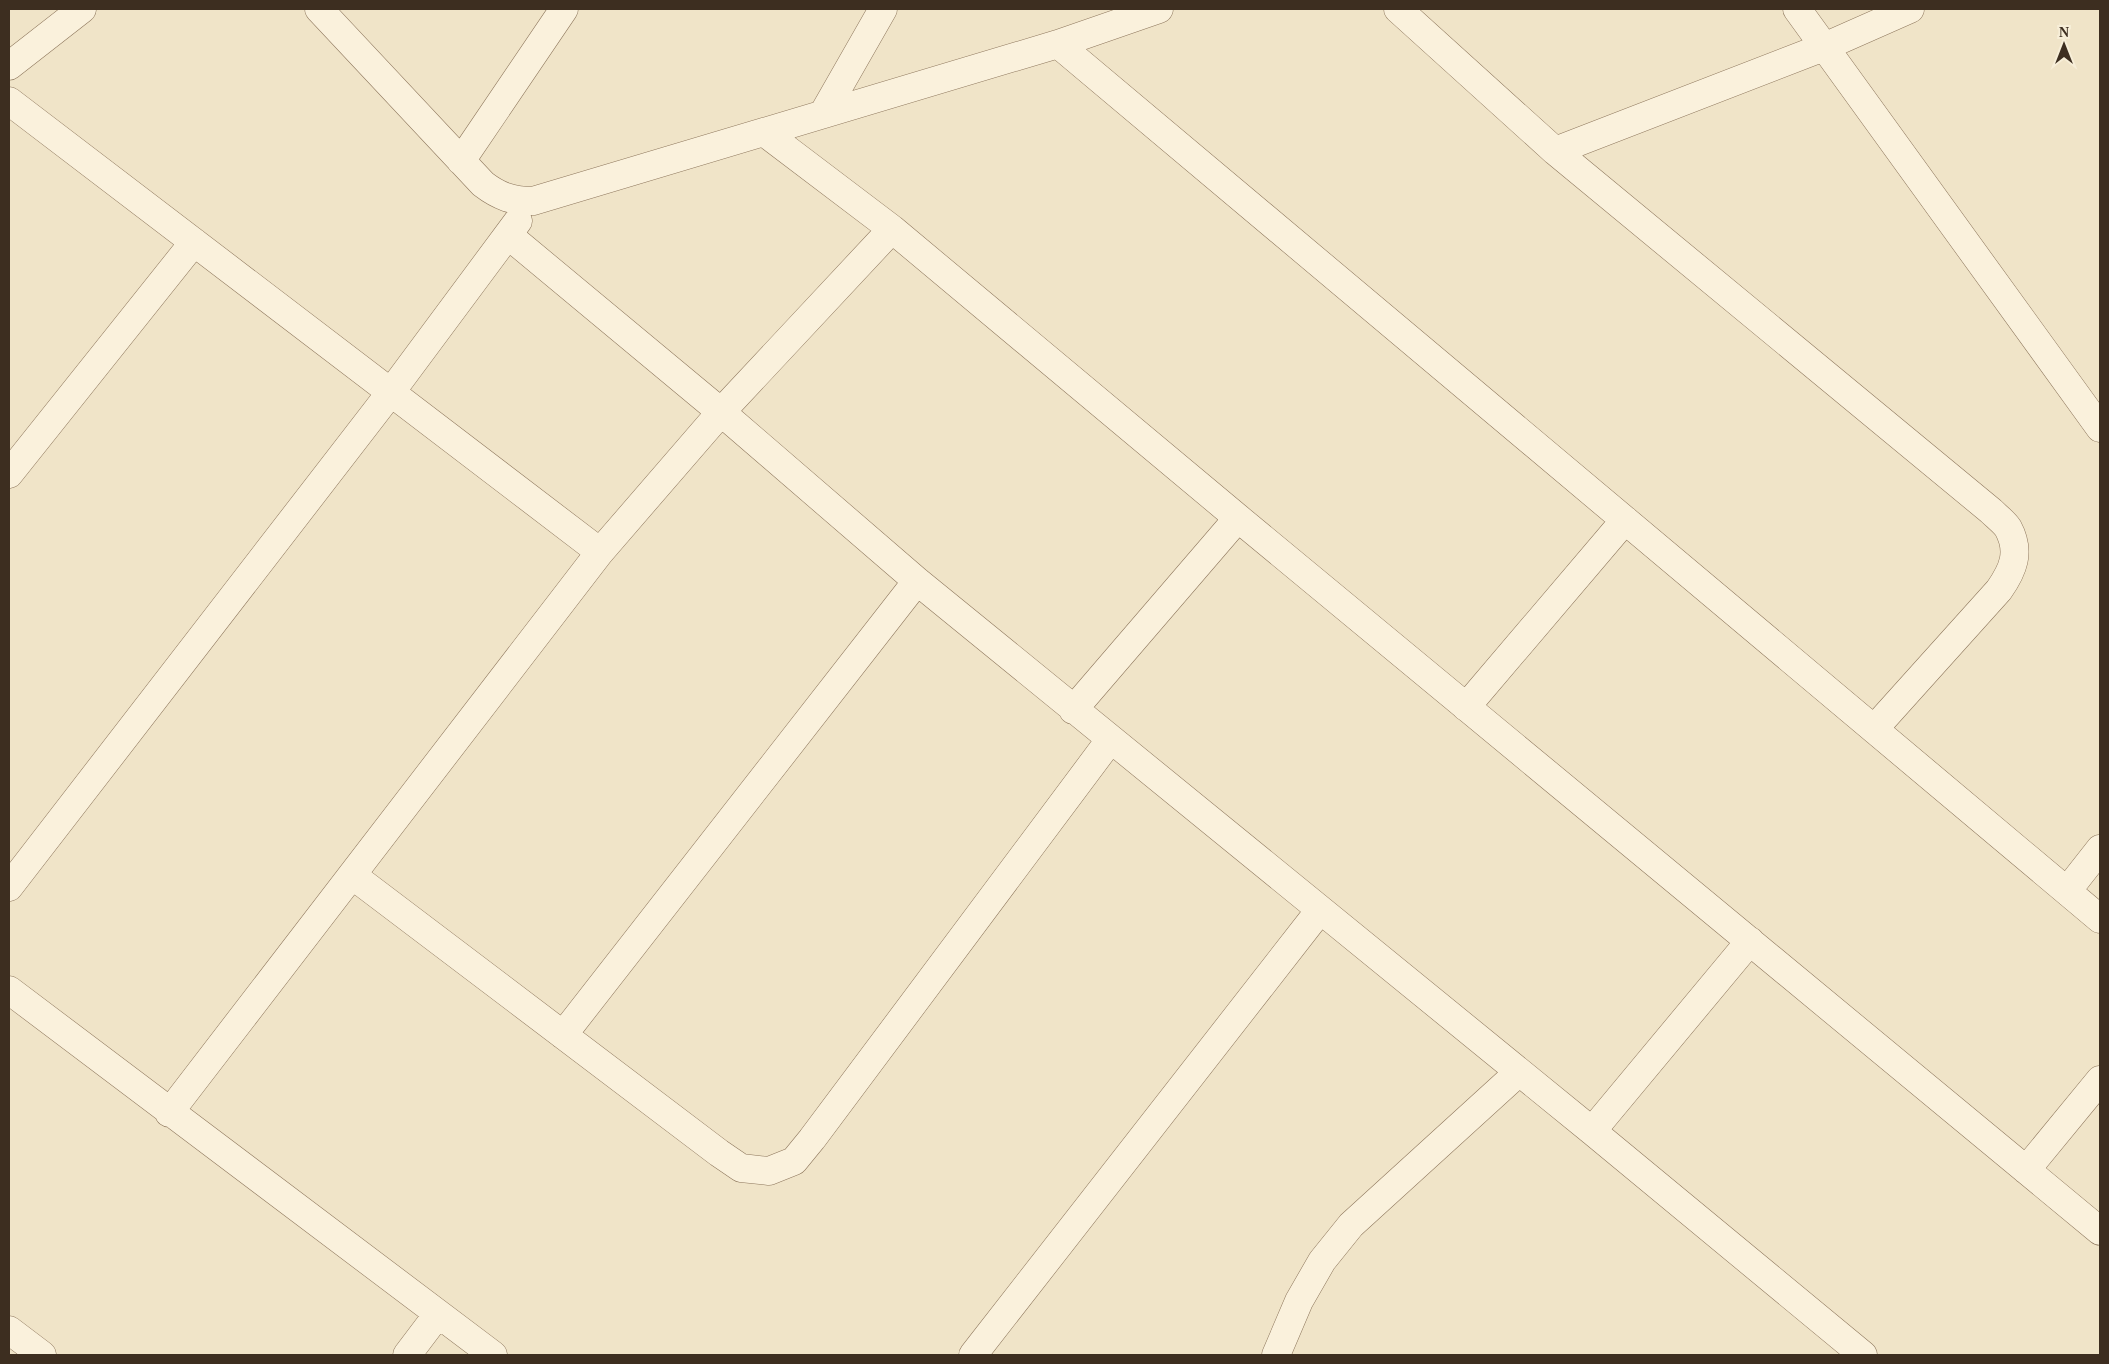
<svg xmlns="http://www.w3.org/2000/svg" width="2109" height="1364" viewBox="0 0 2109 1364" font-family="Georgia,serif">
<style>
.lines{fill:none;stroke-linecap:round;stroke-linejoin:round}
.minor-casing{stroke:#8d765c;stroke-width:29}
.minor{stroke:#faf1dc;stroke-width:28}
</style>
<rect width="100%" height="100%" fill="#f0e4c8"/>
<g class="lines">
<g class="minor-casing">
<path id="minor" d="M319,9L483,184C500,197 513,201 533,201L1058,44L1159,9
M1398,9L1555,151L1991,511C1996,516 2004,522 2008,528C2021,552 2013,570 1999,590L1874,729
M1797,9L2100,428
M1058,44L2100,919
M9,66L82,9
M9,101L600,552
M823,114L883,9
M764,132L892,229L1238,518L2100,1231
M1555,151L1824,47L1910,9
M461,161L564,9
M508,235L721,412L917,581L1592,1131L1863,1355
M9,474L194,242
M1466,707L1625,520
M1073,710L1238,518
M352,875L719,1153L741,1168L769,1171L794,1161L812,1139L1110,740
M9,887L391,392L518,221
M2067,891L2100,849
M9,990L493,1355
M563,1035L917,581
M169,1113L600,552L721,412L892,229
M1592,1131L1750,941
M2026,1170L2100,1080
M9,1330L42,1355
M407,1355L438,1314
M973,1355L1320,910
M1276,1355L1299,1301L1322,1261L1351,1225L1519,1072"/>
</g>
<use href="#minor" class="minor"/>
</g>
<rect width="2109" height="1364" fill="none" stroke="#3d2e20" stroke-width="20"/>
<g transform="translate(2064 45)" stroke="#f7eed8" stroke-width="4" paint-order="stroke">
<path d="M0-4L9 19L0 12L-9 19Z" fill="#3d2e20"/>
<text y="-8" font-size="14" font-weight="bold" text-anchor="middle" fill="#3d2e20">N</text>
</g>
</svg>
